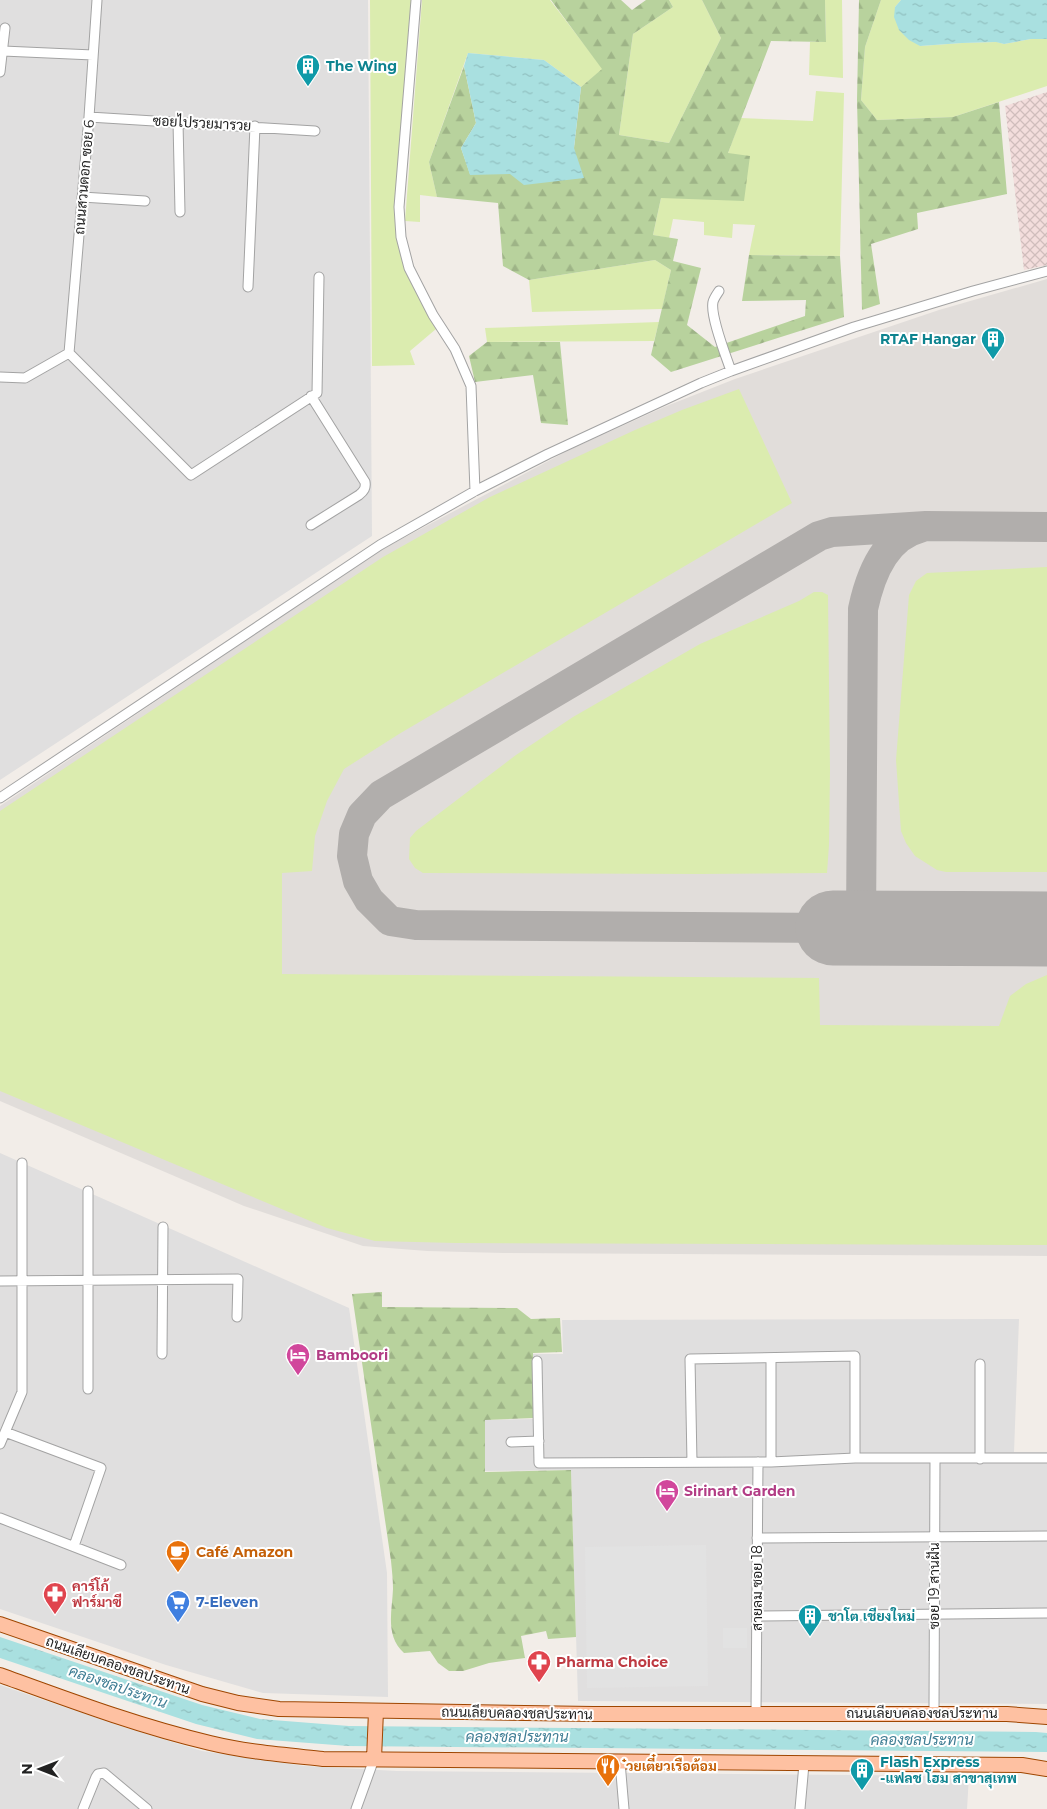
<svg xmlns="http://www.w3.org/2000/svg" width="1047" height="1809" viewBox="0 0 1047 1809" font-family="Montserrat,Sarabun,sans-serif">
<style>
.residential{fill:#e0dfdf}
.military{fill:url(#military-cross-hatch)}
.airport{fill:#e1ddda}
.grass{fill:#dbecaf}
.forest{fill:url(#forest-firs)}
.parking{fill:#e2e2e2}
.water{fill:url(#water-ripples)}
.lines{fill:none;stroke-linecap:round;stroke-linejoin:round}
.taxiway{stroke:#b1aeac;stroke-width:30}
.runway{stroke:#b1aeac;stroke-width:75}
.minor-casing{stroke:#a3a3a3;stroke-width:11}
.primary-casing{stroke:#9f4600;stroke-width:16}
.minor{stroke:#fff;stroke-width:9}
.primary{stroke:#fec1a2;stroke-width:14}
.labels{text-anchor:middle;stroke-width:4;stroke-linejoin:round;paint-order:stroke}
.culture-label{font-size:14px;font-weight:bold;fill:#0d838f;stroke:#fff;text-anchor:start}
.street-label{font-size:14px;fill:#222;stroke:#fff}
.hotel-label{font-size:14px;font-weight:bold;fill:#b23c85;stroke:#fff;text-anchor:start}
.food-label{font-size:14px;font-weight:bold;fill:#c56008;stroke:#fff;text-anchor:start}
.health-label{font-size:14px;font-weight:bold;fill:#be3a42;stroke:#fff;text-anchor:start}
.shop-label{font-size:14px;font-weight:bold;fill:#366cbe;stroke:#fff;text-anchor:start}
.water-label{font-size:15px;font-style:italic;fill:#3f7d94;stroke:#fff}
</style>
<defs>
<pattern id="military-cross-hatch" width="8" height="8" patternUnits="userSpaceOnUse" patternTransform="scale(1.25)"><rect width="8" height="8" fill="#f3dddc"/><path d="M0 0l8 8M0 8l8-8" fill="none" stroke="#d0bdbc"/></pattern>
<pattern id="forest-firs" width="22" height="20" patternUnits="userSpaceOnUse" patternTransform="scale(1.25)"><rect width="22" height="20" fill="#b8d29d"/><path d="M5 1l3.5 6h-7zM16 11l3.5 6h-7z" fill="#9eb487"/></pattern>
<pattern id="water-ripples" width="26" height="14" patternUnits="userSpaceOnUse" patternTransform="scale(1.25)"><rect width="26" height="14" fill="#a9e0e0"/><path d="M2 4q2-2 4 0t4 0M15 11q2-2 4 0t4 0" fill="none" stroke="#91c0c0"/></pattern>
</defs>
<rect width="100%" height="100%" fill="#f2ede8"/>
<path class="residential" d="M0,0H368L372,536L0,780Z
M0,1153L349,1308L387,1573L388,1697L263,1693L166,1665L0,1609Z
M1019,1319L1014,1452H1047V1704L578,1701L571,1470L485,1471V1420L535,1419L533,1354H563L562,1320Z
M0,1685L123,1727L202,1751L304,1766L397,1771L969,1776L967,1809H0Z"/>
<path class="military" d="M1047,92V265L1024,270L1005,106Z"/>
<path class="airport" d="M1047,279V1256L503,1253L427,1251L363,1246L244,1206L0,1101V806L381,550L569,450L664,407L735,379L939,310Z"/>
<path class="grass" d="M370,0H412L395,213L409,277L436,329L410,351L415,365L372,366Z
M422,0H550L603,69L581,87L544,60L468,53L429,162L437,197L420,195V222L405,221Z
M669,0H702L721,38L669,143L619,135L633,34L673,7Z
M825,0H842L843,78L809,75L810,42H826Z
M881,0H901L895,7L920,46L962,43L997,42L1004,44L1031,39H1047V86L953,117L877,120L861,100L865,47Z
M816,91L844,93L840,256L749,255L755,225L733,224L732,238L704,235V222L673,219L669,238L653,235L661,198L728,153L741,118L813,121Z
M655,260L671,270L662,309L532,312L529,280Z
M659,322L654,341L487,342L485,328Z
M739,389L792,503L399,734L344,769L327,801L315,836L312,871L282,873V974L819,978L820,1025L999,1026L1010,996L1026,984L1047,975V1245L456,1243L375,1241L327,1228L0,1091V811L383,557L490,497L635,430L682,410Z
M1047,567V872H946L937,870L915,856L906,843L901,831L896,760L909,595L916,581L927,573Z
M814,592H822L828,595L830,770L829,845L827,873L699,874L423,873L415,868L409,859L410,838L416,831L516,755L573,717L700,644L799,601Z"/>
<path class="forest" d="M551,0H621L632,10L646,0H669L673,7L633,34L619,135L669,143L721,38L702,0H825L826,42L771,41L728,153L750,156L744,201L661,198L653,235L678,239L673,261L701,268L687,325L715,347L805,316L806,300L742,301L749,255L840,256L844,317L671,372L651,355L671,270L655,260L529,280L503,266L498,203L437,197L429,162L464,66L476,123L461,148L470,174H510L574,148L581,87L602,69Z
M859,0H881L865,47L861,100L877,120L953,117L999,102L1007,194L917,213L918,229L871,244L880,304L862,310L857,100Z
M487,342H560L568,425L541,423L533,375L475,382L469,356Z
M382,1292V1307L517,1308L531,1319L560,1318L562,1352L533,1353L534,1418L485,1420V1472L571,1470L576,1637L548,1639L546,1631L521,1636L525,1658L489,1663L463,1671H449L438,1663L430,1651L404,1653C385,1636 392,1612 393,1589C393,1580 392,1571 391,1561L352,1294Z"/>
<path class="parking" d="M706,1545L708,1686L587,1688L585,1547Z
M723,1628H747V1648H723Z"/>
<path class="water" d="M901,0H1047V39H1031L1004,44L996,42L962,43L920,46L909,40L899,30L894,17L895,7Z
M468,53L544,60L581,87L574,148L584,178L524,185L510,174L470,175L461,148L476,123L464,66Z
M0,1637L202,1705L260,1719L349,1726L1036,1732L1047,1733V1752L348,1746L257,1739L196,1724L0,1658Z"/>
<g class="lines">
<path class="taxiway" d="M833,928L416,925L390,921L369,900L358,881L352,856L354,834L362,815L381,795L819,536L832,532L926,526L1047,527
M861,928L863,609C870,576 884,537 920,528
M1017,929L1047,921"/>
<path class="runway" d="M833,928L1047,929"/>
<g class="minor-casing">
<path id="minor" d="M416,0L399,207L401,237L409,268L433,315L455,349L471,386L475,491
M3,51L93,55
M0,72L5,28
M89,117L315,131
M178,122L180,212
M82,197L145,201
M248,287L255,126
M719,291C717,294 714,298 713,302C710,316 726,356 731,371
M69,353L191,475L317,393L319,277
M69,353L89,117L97,0
M0,377L25,378L69,353
M311,525L359,495C364,491 366,488 365,482L311,396
M0,798L380,545L475,491L548,454L701,383L731,371L854,327L973,291L1047,271
M88,1191V1389
M0,1281L238,1279L237,1317
M162,1354L163,1227
M537,1361L539,1463L771,1462L855,1458H1047
M980,1364V1459
M5,1432L101,1468L74,1546
M511,1442L539,1441
M0,1444L22,1392V1163
M692,1462L690,1359L855,1356V1458
M771,1462V1359
M0,1518L121,1565
M757,1538L1047,1536
M757,1616L1047,1613
M756,1713L758,1462
M934,1713L935,1458
M620,1762L624,1809
M83,1809L96,1777L98,1774L104,1773L147,1809
M356,1809L374,1759
M800,1809L804,1764"/>
</g>
<g class="primary-casing">
<path id="primary" d="M0,1624L202,1694L238,1703L279,1709L593,1714H1007L1047,1717
M0,1675C69,1700 138,1726 210,1743C247,1752 286,1755 323,1759L1022,1765L1047,1769
M374,1759L376,1711"/>
</g>
<use href="#minor" class="minor"/>
<use href="#primary" class="primary"/>
</g>
<defs>
<g id="building-pin" transform="scale(1.25)"><path d="M0 17L-7.5 6A9.5 9.5 0 1 1 7.5 6Z" fill="#0f9aa8" stroke="#fff"/><path d="M-4-6H4V6H1V3H-1V6H-4ZM-2.5-4.3h1.7v1.8h-1.7ZM.8-4.3h1.7v1.8H.8ZM-2.5-1h1.7V.8h-1.7ZM.8-1h1.7V.8H.8Z" fill="#fff"/></g>
<g id="hotel-pin" transform="scale(1.25)"><path d="M0 17L-7.5 6A9.5 9.5 0 1 1 7.5 6Z" fill="#d1479c" stroke="#fff"/><path d="M-6-4.5h1.5V1H6V5H4.5V3h-9V5H-6ZM-4 0a1.8 1.8 0 1 1 3.6 0ZM.5 0V-2.5h3Q6-2.5 6 0Z" fill="#fff"/></g>
<g id="cafe-pin" transform="scale(1.25)"><path d="M0 17L-7.5 6A9.5 9.5 0 1 1 7.5 6Z" fill="#e8710a" stroke="#fff"/><path d="M-5.5-4.5H6V0H3Q3 3.5 0 3.5H-2.5Q-5.5 3.5-5.5 0ZM3-3.2v2h1.7v-2ZM-6 4.5H4V6H-6Z" fill="#fff"/></g>
<g id="pharmacy-pin" transform="scale(1.25)"><path d="M0 17L-7.5 6A9.5 9.5 0 1 1 7.5 6Z" fill="#e0444e" stroke="#fff"/><path d="M-2-6h4v4h4v4h-4v4h-4v-4h-4v-4h4Z" fill="#fff"/></g>
<g id="supermarket-pin" transform="scale(1.25)"><path d="M0 17L-7.5 6A9.5 9.5 0 1 1 7.5 6Z" fill="#3f7fe0" stroke="#fff"/><path d="M-6-5.5h2.5l.6 2H6L4.5 2H-2.5L-4.4-4H-6ZM-1.5 3.2a1.3 1.3 0 1 0 .1 0ZM3 3.2a1.3 1.3 0 1 0 .1 0Z" fill="#fff"/></g>
<g id="restaurant-pin" transform="scale(1.25)"><path d="M0 17L-7.5 6A9.5 9.5 0 1 1 7.5 6Z" fill="#e8710a" stroke="#fff"/><path d="M-5-6h1v4h1v-4h1v4h1v-4h1v5L-1.5 .5V6h-2V.5L-5-1ZM5-6V6H3V1.5H1.5Q1.5-4 5-6Z" fill="#fff"/></g>
</defs>
<g fill-rule="evenodd">
<use href="#building-pin" x="308" y="66"/>
<use href="#building-pin" x="993" y="339"/>
<use href="#hotel-pin" x="298" y="1355"/>
<use href="#hotel-pin" x="667" y="1491"/>
<use href="#cafe-pin" x="178" y="1552"/>
<use href="#pharmacy-pin" x="55" y="1594"/>
<use href="#supermarket-pin" x="178" y="1602"/>
<use href="#building-pin" x="810" y="1616"/>
<use href="#pharmacy-pin" x="539" y="1662"/>
<use href="#restaurant-pin" x="608" y="1766"/>
<use href="#building-pin" x="862" y="1770"/>
</g>
<g class="labels">
<g class="culture-label">
<text x="326" y="71">The Wing</text>
<text x="976" y="344" text-anchor="end">RTAF Hangar</text>
<text x="828" y="1621">ชาโต เชียงใหม่</text>
<text x="880" y="1767">Flash Express<tspan x="880" dy="16">-แฟลช โฮม สาขาสุเทพ</tspan></text>
</g>
<g class="street-label">
<text transform="translate(202 123) rotate(3)" y="5">ซอยไปรวยมารวย</text>
<text transform="translate(84 177) rotate(-85)" y="5">ถนนสวนดอก ซอย 6</text>
<text transform="translate(934 1586) rotate(-90)" y="5">ซอย 19 สานฝัน</text>
<text transform="translate(757 1588) rotate(-90)" y="5">สายลม ซอย 18</text>
<text transform="translate(118 1665) rotate(19)" y="5">ถนนเลียบคลองชลประทาน</text>
<text transform="translate(517 1713) rotate(1)" y="5">ถนนเลียบคลองชลประทาน</text>
<text x="922" y="1718">ถนนเลียบคลองชลประทาน</text>
</g>
<g class="hotel-label">
<text x="316" y="1360">Bamboori</text>
<text x="684" y="1496">Sirinart Garden</text>
</g>
<g class="food-label">
<text x="196" y="1557">Café Amazon</text>
<text x="626" y="1771">๋วยเตี๋ยวเรือต้อม</text>
</g>
<g class="health-label">
<text x="72" y="1591">คาร์โก้<tspan x="72" dy="16">ฟาร์มาซี</tspan></text>
<text x="556" y="1667">Pharma Choice</text>
</g>
<g class="shop-label">
<text x="196" y="1607">7-Eleven</text>
</g>
<g class="water-label">
<text transform="translate(118 1687) rotate(19)" y="5">คลองชลประทาน</text>
<text x="517" y="1742">คลองชลประทาน</text>
<text x="922" y="1745">คลองชลประทาน</text>
</g>
</g>
<g transform="translate(40 1769) rotate(270)" stroke="#ffffff" stroke-width="4" paint-order="stroke">
<path d="M0-4L9 19L0 12L-9 19Z" fill="#222222"/>
<text y="-8" font-size="14" font-weight="bold" text-anchor="middle" fill="#222222">N</text>
</g>
</svg>
